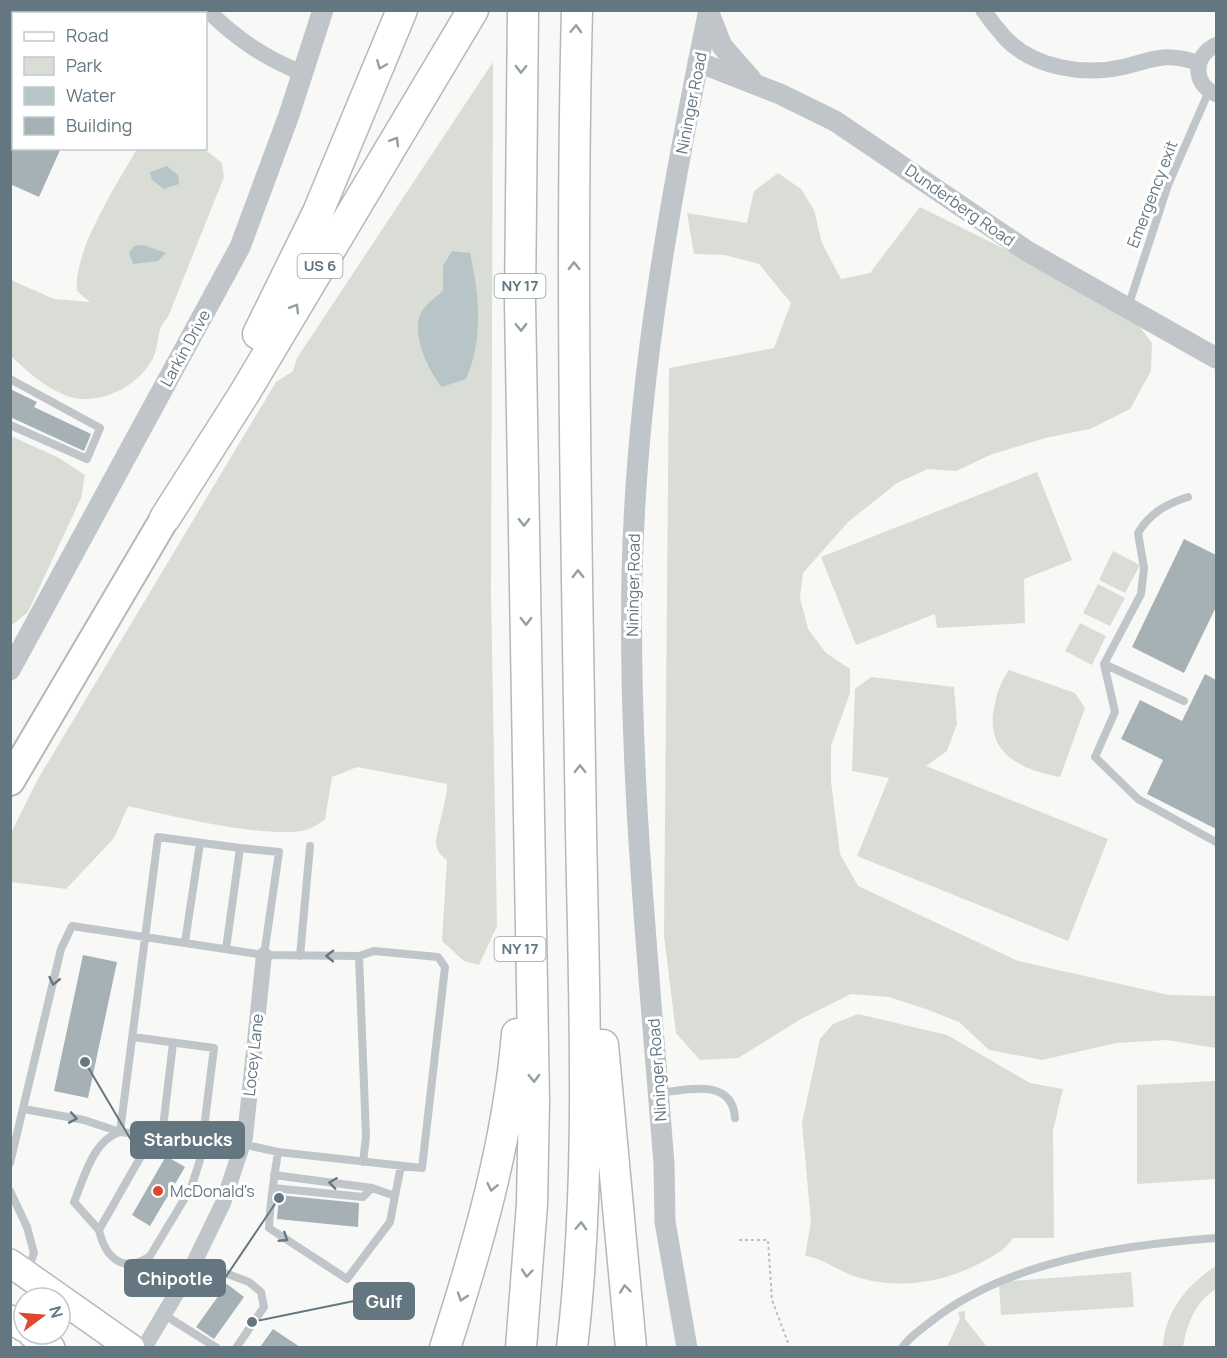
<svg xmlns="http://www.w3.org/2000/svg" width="1227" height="1358" viewBox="0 0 1227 1358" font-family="Manrope,sans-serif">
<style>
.green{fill:#d9ddd5}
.water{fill:#b7c5c8}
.building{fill:#a6b1b5}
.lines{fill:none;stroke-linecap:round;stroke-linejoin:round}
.primary-casing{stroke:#b3b9bc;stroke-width:30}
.trunk-casing{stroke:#b3b8bb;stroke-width:32}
.motorway-casing{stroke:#b3b8bb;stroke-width:33}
.path{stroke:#babec0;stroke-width:2;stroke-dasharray:3 3;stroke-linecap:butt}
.service{stroke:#bfc5c8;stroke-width:8}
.minor{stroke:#bfc5c8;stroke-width:16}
.tertiary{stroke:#bfc5c8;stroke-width:21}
.primary{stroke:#fff;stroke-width:27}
.trunk{stroke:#fff;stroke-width:28}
.motorway{stroke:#fff;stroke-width:30}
.oneway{stroke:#92a0a6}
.oneway2{stroke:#647780}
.poi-dot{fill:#df482f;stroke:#fff;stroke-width:2}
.labels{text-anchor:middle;stroke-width:6;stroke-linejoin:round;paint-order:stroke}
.shield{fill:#fff;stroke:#92a0a6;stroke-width:1.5}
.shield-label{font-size:15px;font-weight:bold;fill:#647780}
.street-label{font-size:16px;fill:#647780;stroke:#fff}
.poi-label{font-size:16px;fill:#647780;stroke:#fff;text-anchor:start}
.leader{fill:none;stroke:#647780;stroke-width:2}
.callout-dot{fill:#647780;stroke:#fff;stroke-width:2}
.callout{fill:#647780;stroke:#647780;stroke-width:2}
.callout-label{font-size:18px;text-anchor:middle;font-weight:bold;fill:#fff}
</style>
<rect width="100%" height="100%" fill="#f8f8f6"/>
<path class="green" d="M493,62L491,593L497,926L479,965L464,961L442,941L447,860C441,856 437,851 436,844C436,830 447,803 447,784L357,767L332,777L325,820C320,822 315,827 309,829C273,841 168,815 128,806L114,838L66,889L11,882L10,835L38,779L276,382L293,371L297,358Z
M137,149H204L222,163L224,177L168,317C154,332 161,342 153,358C139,387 97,407 67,396C44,387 28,372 11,356V280L54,299L90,302L77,291C73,251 117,184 137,149Z
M778,173L801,189L814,210L822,243L841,279L870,273L920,207L1127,310L1152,343L1151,371L1130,409L1090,429L1045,438L990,455L956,471L928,469L897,483L848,522L803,573L800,598L808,629L826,653L850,669V693L831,746V781L840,854L858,886L1018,961L1169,995L1216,996V1048L1167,1040L1116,1043L1042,1060L989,1050L959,1022L926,1009L889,997L851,994L801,1019L738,1058L700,1060L676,1033L664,936L669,368L774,348L791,303L759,264L725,255L694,254L687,213L747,223L754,191Z
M11,436L59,458L85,475L81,498L28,612L11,626Z
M1037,472L1072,560L1024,579L1025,623L937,628L935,614L856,645L821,557Z
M1113,551L1140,565L1125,593L1099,580Z
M1098,584L1125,598L1110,626L1083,613Z
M1080,623L1106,636L1092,665L1065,651Z
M1009,670L1075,693L1085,708L1060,777C1022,770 985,754 994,708C997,693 1000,683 1009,670Z
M871,677L954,687L957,724L947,751L926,766L1108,839L1068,941L857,856L889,778L852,771L855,689Z
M858,1014L947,1035L1030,1083L1063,1089L1053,1130L1054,1238H1013C1005,1250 996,1254 984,1261C946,1282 902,1290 860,1278C840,1273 824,1258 805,1256L811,1222L802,1123L820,1039L833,1024Z
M1216,1081V1179L1137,1184V1085Z
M1216,1266V1289C1195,1302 1187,1324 1183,1347H1163C1165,1311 1187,1285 1216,1266Z
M1131,1272L1134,1307L1001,1315L999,1282Z
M965,1311V1319L987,1347H947L960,1319L958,1312Z"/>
<path class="water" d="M167,166L178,175L179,184L164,189L152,180L150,172Z
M143,245L166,253L158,261L133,264L129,253L134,246Z
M452,251L470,253C479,294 484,339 466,379L442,387C429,372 412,336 420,315C424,305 435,298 443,291V266Z"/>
<path class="building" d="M10,148H61L39,197L10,184Z
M10,389L37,402L34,407L91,434L84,451L10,417Z
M1184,539L1216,555V607L1184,673L1132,647Z
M1205,674L1216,680V829L1147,794L1163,760L1121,739L1140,700L1182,721Z
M83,955L117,962L88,1098L54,1091Z
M166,1156L185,1167L150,1226L132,1215Z
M279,1195L359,1203L358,1227L277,1219Z
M227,1284L244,1297L214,1339L196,1327Z
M273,1329L300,1347H260Z"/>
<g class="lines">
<g class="primary-casing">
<path id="primary" d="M10,1263L131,1348
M10,1319L24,1328
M32,1334L51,1348"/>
</g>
<g class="trunk-casing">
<path id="trunk" d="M10,781L165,518"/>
</g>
<g class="motorway-casing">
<path id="motorway" d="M258,334L318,212L402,10
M165,518L244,394L473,10
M603,1045L631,1348
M445,1348C478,1245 508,1142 517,1034
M521,1348L532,1204L534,1101L520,302L523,10
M572,1348C592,1176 584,1003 581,830C577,557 570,284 577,10"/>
</g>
<path class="path" d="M739,1240H768L772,1300L790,1348"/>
<path class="service" d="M10,53L14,54
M1128,307L1168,185L1209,91
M10,379L100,428L87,459L10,425
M1188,497C1166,504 1150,513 1138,533L1144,568L1141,594L1104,664L1115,712L1095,757L1138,799L1216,842
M1104,664L1184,701
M240,848L279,852L264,955
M185,942L200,843
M300,956L310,846
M359,956L366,1137L363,1162
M133,1037L214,1048L200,1160L191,1188L150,1256C123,1275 105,1257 99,1230L153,1135
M659,1093C687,1090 732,1077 735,1118
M120,1132L158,837L240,848L226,949
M162,1136L173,1043
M10,1163L61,949L72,926L264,955L359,956L374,951L438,957L445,967L422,1168L278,1152L242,1144L120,1132L84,1120L24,1109
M274,1175L372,1188L395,1196L390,1222L347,1279L269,1228C270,1202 274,1178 278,1152
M273,1188L363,1197L372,1188
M10,1191L27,1227L34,1253L27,1272
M395,1196L401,1166
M99,1230L74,1202C84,1178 93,1140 120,1132
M188,1273L217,1270L249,1282L261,1292L264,1307L236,1348
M163,1314L217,1348
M902,1348C909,1337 920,1330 929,1323C1006,1261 1121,1245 1216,1238"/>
<path class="minor" d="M207,10C237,39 263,57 302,73
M983,10C990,20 998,30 1006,39C1035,68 1084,76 1123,67C1156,59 1164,52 1199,63
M1216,45C1193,56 1192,84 1216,94
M144,1348L193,1265L223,1203L245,1137L264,955"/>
<path class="tertiary" d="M709,13L722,46L751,79
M698,62L780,94L835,121L1027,251L1216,358
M10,670L240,247L289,115L323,10
M687,1348L665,1222L664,1164C649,969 628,772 632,576C636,385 670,197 709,10"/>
<use href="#primary" class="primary"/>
<use href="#trunk" class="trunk"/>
<use href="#motorway" class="motorway"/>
</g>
<defs><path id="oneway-chevron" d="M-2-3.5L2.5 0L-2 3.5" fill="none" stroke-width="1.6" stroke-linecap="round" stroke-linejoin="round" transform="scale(1.5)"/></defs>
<g class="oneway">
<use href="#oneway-chevron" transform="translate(576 29) rotate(-88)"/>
<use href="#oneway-chevron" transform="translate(381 65) rotate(112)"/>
<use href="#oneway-chevron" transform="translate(521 69) rotate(91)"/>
<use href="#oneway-chevron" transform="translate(395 141) rotate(-59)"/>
<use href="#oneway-chevron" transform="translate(574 266) rotate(-91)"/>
<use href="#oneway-chevron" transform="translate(295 308) rotate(-59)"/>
<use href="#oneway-chevron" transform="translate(521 327) rotate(89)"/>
<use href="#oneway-chevron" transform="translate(524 522) rotate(89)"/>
<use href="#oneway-chevron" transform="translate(578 574) rotate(-91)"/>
<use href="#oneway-chevron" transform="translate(526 621) rotate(89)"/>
<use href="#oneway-chevron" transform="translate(580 769) rotate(-91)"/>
<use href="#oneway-chevron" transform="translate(534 1078) rotate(89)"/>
<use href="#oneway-chevron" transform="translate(492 1187) rotate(102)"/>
<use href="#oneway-chevron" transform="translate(581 1226) rotate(-87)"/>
<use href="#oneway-chevron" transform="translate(527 1273) rotate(95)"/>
<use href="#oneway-chevron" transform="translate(625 1289) rotate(-96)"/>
<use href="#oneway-chevron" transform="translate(462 1297) rotate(108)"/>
</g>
<g class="oneway2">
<use href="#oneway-chevron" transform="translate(330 956) rotate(-179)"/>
<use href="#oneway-chevron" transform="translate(54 981) rotate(103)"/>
<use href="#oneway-chevron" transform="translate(73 1118) rotate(10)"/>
<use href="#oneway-chevron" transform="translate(333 1183) rotate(-172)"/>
<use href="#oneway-chevron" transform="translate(284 1238) rotate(33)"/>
</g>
<circle class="poi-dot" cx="158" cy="1191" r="6"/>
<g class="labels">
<g class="shield">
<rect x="297.5" y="254" width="45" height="24" rx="4.5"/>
<rect x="494.5" y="274" width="51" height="24" rx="4.5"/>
<rect x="494.5" y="937" width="51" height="24" rx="4.5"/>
</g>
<g class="shield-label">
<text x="320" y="271">US 6</text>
<text x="520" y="291">NY 17</text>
<text x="520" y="954">NY 17</text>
</g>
<g class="street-label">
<text transform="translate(691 103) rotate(-79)" y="6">Nininger Road</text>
<text transform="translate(1152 194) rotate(-69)" y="6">Emergency exit</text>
<text transform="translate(960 205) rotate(35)" y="6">Dunderberg Road</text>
<text transform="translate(185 348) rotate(-61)" y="6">Larkin Drive</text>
<text transform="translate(633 585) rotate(-89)" y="6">Nininger Road</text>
<text transform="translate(253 1055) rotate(-84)" y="6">Locey Lane</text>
<text transform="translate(657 1070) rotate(-94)" y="6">Nininger Road</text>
</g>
<g class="poi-label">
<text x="170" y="1197">McDonald's</text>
</g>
</g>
<path class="leader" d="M85 1062L131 1140M279 1198L225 1278M252 1322L354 1301"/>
<g class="callout-dot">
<circle cx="85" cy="1062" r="6"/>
<circle cx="279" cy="1198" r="6"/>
<circle cx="252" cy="1322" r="6"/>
</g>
<g class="callout">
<rect x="131" y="1122" width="113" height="36" rx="6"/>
<rect x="125" y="1260" width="100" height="36" rx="6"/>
<rect x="354" y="1283" width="60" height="36" rx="6"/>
</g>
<g class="callout-label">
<text x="188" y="1146">Starbucks</text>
<text x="175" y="1285">Chipotle</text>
<text x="384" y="1308">Gulf</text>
</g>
<rect width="1227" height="1358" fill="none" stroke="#647780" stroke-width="24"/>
<rect x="12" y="12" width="195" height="138" fill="#ffffff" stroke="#c1c9cc" stroke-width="1.5"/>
<rect x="24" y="32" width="30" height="9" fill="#ffffff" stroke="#c1c9cc" stroke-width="1.5"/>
<text x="66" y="42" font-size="18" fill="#647780">Road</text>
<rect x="24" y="57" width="30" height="18" fill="#d9ddd5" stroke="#c1c9cc" stroke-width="1.5"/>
<text x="66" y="72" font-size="18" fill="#647780">Park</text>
<rect x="24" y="87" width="30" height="18" fill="#b7c5c8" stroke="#c1c9cc" stroke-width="1.5"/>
<text x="66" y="102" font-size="18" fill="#647780">Water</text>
<rect x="24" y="117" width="30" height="18" fill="#a6b1b5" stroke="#c1c9cc" stroke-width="1.5"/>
<text x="66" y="132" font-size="18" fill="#647780">Building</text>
<g transform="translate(42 1316) rotate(74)"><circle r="28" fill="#ffffff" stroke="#c1c9cc" stroke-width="1.5"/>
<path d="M0-4.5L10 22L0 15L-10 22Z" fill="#df482f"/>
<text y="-9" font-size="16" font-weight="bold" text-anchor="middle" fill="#647780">N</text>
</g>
</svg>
